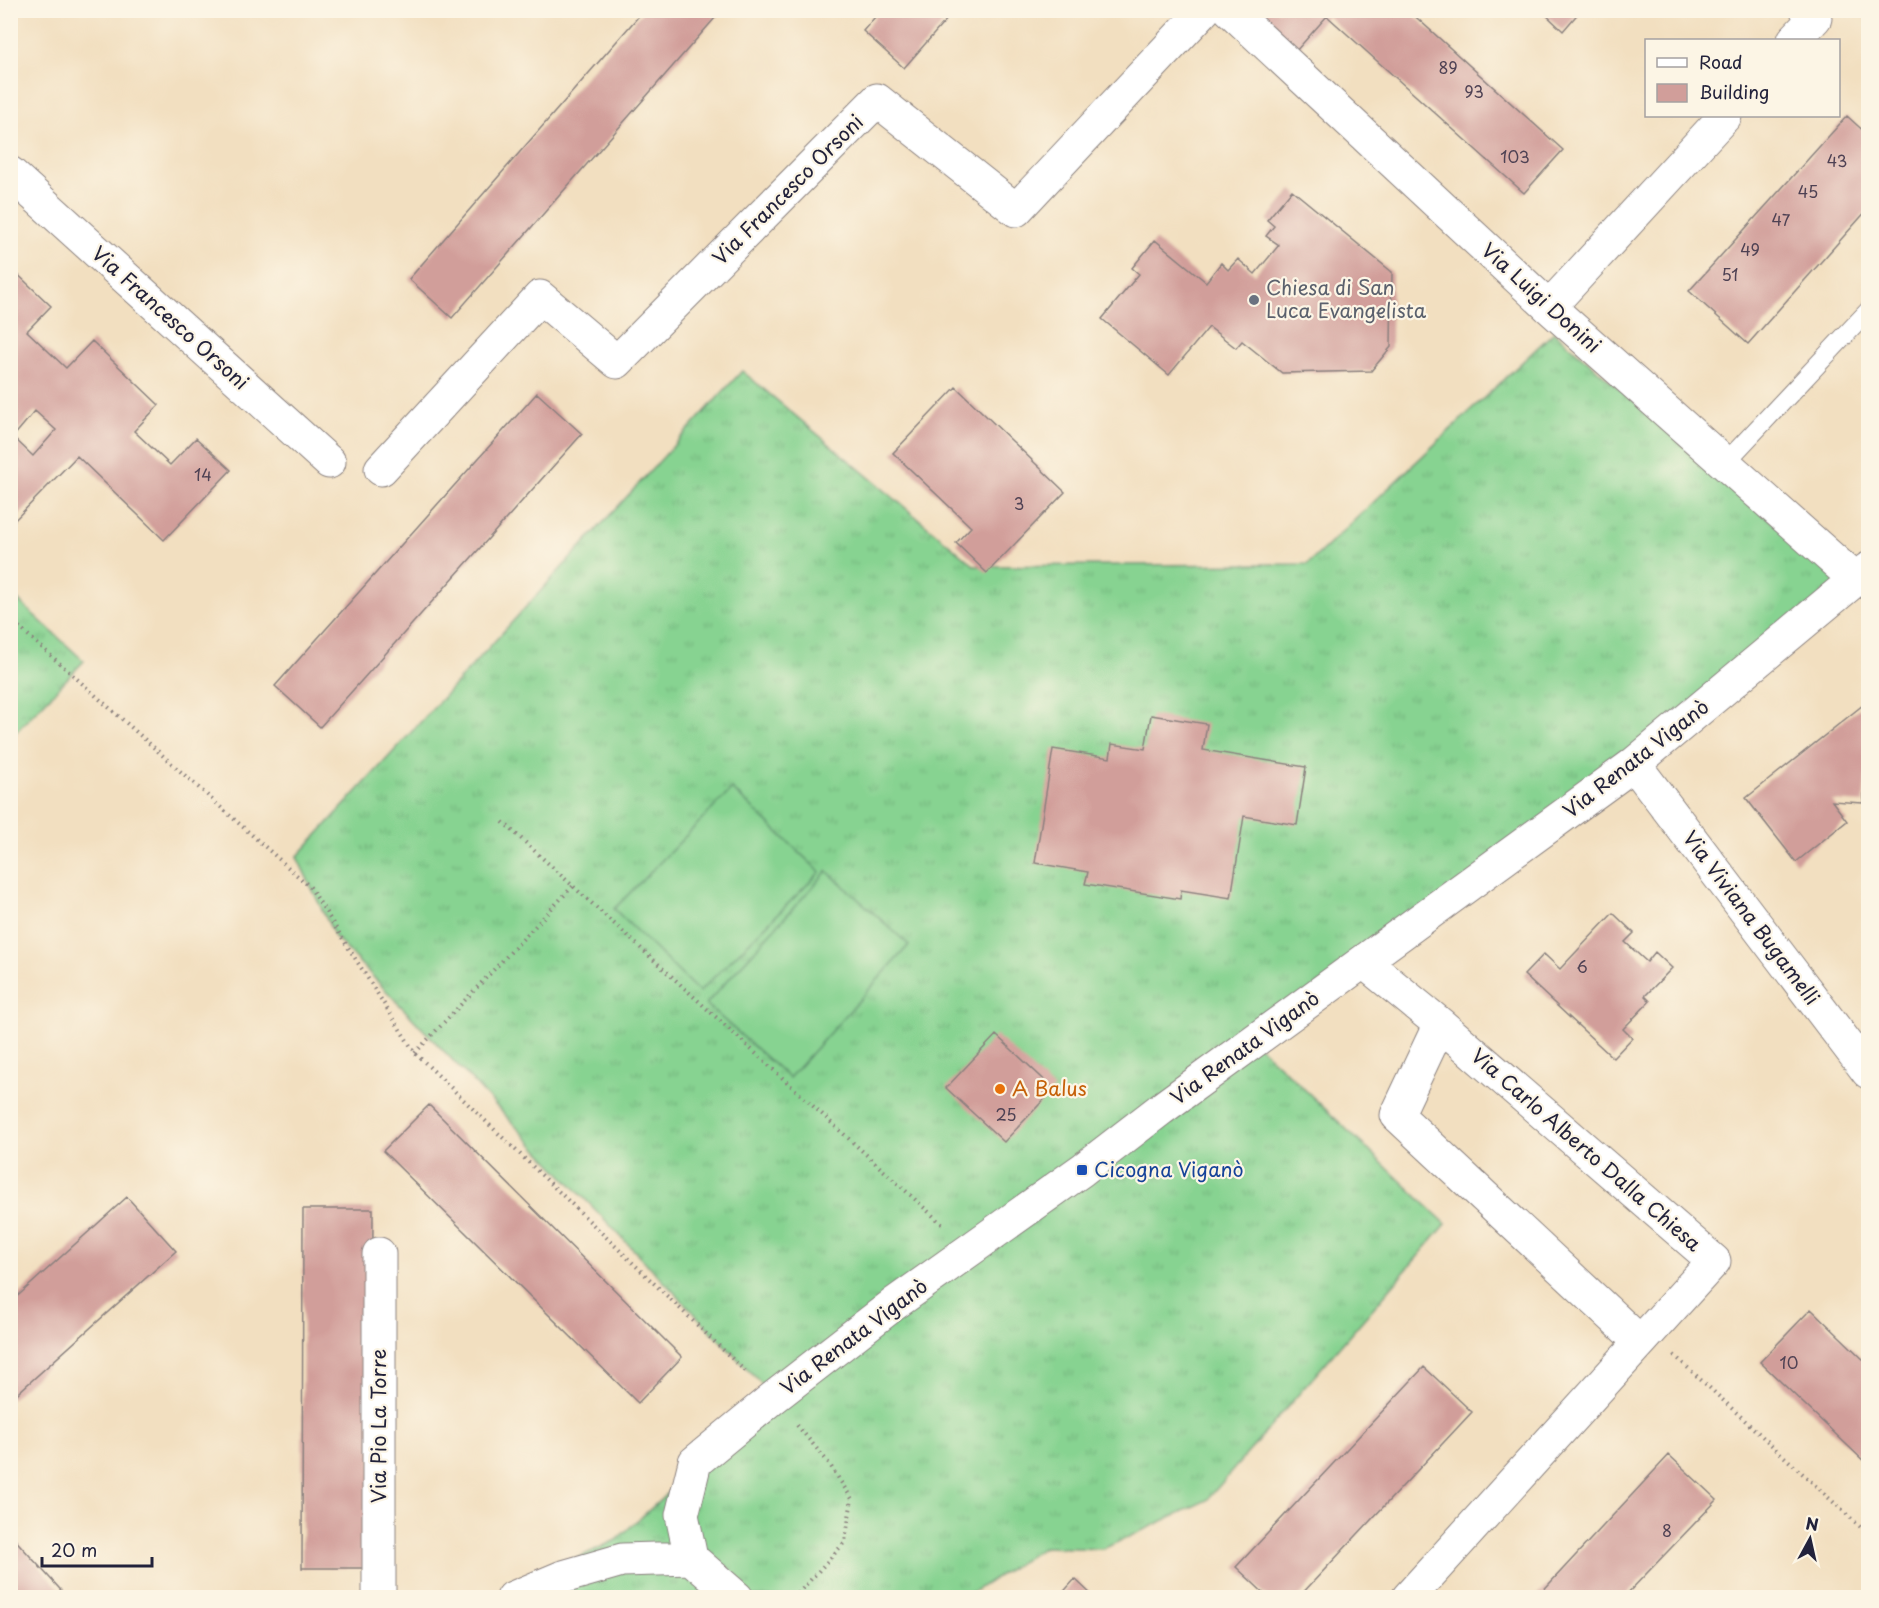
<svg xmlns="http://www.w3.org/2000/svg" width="1879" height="1608" viewBox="0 0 1879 1608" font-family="'Playpen Sans',sans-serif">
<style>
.grass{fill:url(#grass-tufts);stroke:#547a66;stroke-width:1.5}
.pitch{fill:#87d391;stroke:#547a66;stroke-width:1.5}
.building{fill:#d19e9a;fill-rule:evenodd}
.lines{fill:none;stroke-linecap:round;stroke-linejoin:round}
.service-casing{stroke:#8a807e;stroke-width:20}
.minor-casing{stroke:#8a807e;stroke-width:35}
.path{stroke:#8a807e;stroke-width:4;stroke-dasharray:1.5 4.5;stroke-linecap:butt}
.service{stroke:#fff;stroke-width:18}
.minor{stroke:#fff;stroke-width:33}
.worship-dot{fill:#6b7280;stroke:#fcf5e5;stroke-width:2}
.food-dot{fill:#e8710a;stroke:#fcf5e5;stroke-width:2}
.transit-dot{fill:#1a4fb4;stroke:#fcf5e5;stroke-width:2}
.labels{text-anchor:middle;stroke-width:4.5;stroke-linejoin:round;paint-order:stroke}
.number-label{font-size:16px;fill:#4e4153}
.street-label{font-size:20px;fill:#22223b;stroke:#fcf5e5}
.worship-label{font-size:20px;fill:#5b616d;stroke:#fcf5e5;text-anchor:start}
.food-label{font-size:20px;fill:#c56008;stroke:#fcf5e5;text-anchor:start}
.transit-label{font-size:20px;fill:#164399;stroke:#fcf5e5;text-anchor:start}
</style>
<defs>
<pattern id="grass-tufts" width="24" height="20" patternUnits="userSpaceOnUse" patternTransform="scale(1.5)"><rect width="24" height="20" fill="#87d391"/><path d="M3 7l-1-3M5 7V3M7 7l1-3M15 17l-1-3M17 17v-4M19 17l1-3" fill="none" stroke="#74b57e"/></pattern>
</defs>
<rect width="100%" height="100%" fill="#fcf5e5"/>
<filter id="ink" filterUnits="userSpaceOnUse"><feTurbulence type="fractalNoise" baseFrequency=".0167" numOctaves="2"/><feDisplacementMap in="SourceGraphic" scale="12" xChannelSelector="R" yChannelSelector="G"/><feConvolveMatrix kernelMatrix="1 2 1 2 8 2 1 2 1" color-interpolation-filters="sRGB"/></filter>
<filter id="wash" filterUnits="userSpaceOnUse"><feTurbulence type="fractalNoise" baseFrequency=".008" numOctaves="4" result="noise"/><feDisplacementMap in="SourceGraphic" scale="24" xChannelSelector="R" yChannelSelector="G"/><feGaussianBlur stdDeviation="1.35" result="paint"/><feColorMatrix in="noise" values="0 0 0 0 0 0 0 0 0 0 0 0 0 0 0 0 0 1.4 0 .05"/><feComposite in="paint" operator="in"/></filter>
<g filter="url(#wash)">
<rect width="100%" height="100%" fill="#f2dfc0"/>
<path class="grass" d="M1554,332L1851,590L1256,1043L1446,1224L1207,1500L1103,1549L1044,1547L965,1597H495L616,1540L774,1397L335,937L297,857L742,371L975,566L1308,564Z
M10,593L84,661L11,737H10Z"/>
<path class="pitch" d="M732,789L820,872L699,992L614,909Z
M827,871L909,945L789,1078L706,1004Z"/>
<g id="blocks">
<path class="building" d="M644,10H722L452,318L409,279Z
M881,10H955L904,68L863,31Z
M1251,10H1408L1563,150L1524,193L1327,16L1296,51Z
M1541,10H1581L1563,31Z
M1847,116L1868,135V209L1748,344L1689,291Z
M1292,190L1392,272L1391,347L1371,371L1282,373L1242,341L1236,348L1209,327L1169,375L1102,319L1139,274L1132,268L1155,240L1206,282L1221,263L1228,270L1238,259L1255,274L1279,245L1266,236L1274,226L1267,220Z
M10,267L51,306L27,331L66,368L92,341L159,405L134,431L170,465L196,438L231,470L164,540L77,456L10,525ZM35,411L56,430L33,456L13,437Z
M956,387L1065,492L987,573L956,543L971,527L893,453Z
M537,393L582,434L320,727L275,686Z
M1868,701V779L1866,776L1863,803L1832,801L1847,821L1796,862L1746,798Z
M1151,715L1207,724L1203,750L1306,767L1297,825L1244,816L1231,898L1181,890L1180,899L1085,884L1088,872L1035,863L1053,749L1110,758L1112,744L1145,749Z
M1613,913L1634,933L1625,942L1647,962L1655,952L1672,968L1645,996L1650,1001L1623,1029L1632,1038L1613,1058L1524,975L1544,954L1560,969Z
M996,1035L1054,1089L1004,1142L946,1088Z
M429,1105L682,1357L638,1403L383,1151Z
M127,1197L176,1251L10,1400V1303Z
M303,1209H373L371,1568H302Z
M1811,1309L1868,1364V1465L1760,1362Z
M1424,1367L1472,1412L1298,1598H1269L1236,1567Z
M1669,1455L1717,1500L1623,1598H1536Z
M10,1534L68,1598H10Z
M1075,1579L1095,1598H1058Z"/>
</g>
</g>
<g filter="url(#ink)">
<use href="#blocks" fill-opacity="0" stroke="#8a807e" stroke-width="1.5"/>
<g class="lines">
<g class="service-casing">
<path id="service" d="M1725,463L1868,311"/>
</g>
<g class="minor-casing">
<path id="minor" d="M1230,10L1549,307L1856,580
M1794,40L1815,18L1807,10
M10,173L329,462
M1549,307L1725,116
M381,469L540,297L617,362L877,100L1016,210L1204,10
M1634,764L1868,1072
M1364,962L1440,1024
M691,1558L682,1515L695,1462L773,1398L894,1304L1082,1170L1161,1109L1634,764L1868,569
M379,1598V1254
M513,1598L563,1577L622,1560L691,1558L737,1598
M1408,1598L1714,1261L1440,1024L1397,1115L1640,1342"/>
</g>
<path class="path" d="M10,619L310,887L415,1053L747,1373
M503,822L943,1225
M415,1053L573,886
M1674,1355L1868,1534
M794,1598L845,1542L852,1499L828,1462L796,1424"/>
<use href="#service" class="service"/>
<use href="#minor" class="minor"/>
</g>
</g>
<circle class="worship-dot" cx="1254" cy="300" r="6"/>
<circle class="food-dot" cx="1000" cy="1089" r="6"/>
<rect class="transit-dot" x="1076" y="1164" width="12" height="12" rx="3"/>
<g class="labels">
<g class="number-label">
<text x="1448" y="74">89</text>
<text x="1474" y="98">93</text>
<text x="1515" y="163">103</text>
<text x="1837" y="167">43</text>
<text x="1808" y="198">45</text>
<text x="1781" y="226">47</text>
<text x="1750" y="256">49</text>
<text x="1730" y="281">51</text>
<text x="203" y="481">14</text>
<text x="1019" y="510">3</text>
<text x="1582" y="973">6</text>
<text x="1006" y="1121">25</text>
<text x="1789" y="1369">10</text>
<text x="1667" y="1537">8</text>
</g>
<g class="street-label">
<text transform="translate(788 190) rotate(-45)" y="7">Via Francesco Orsoni</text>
<text transform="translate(1541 298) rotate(42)" y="7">Via Luigi Donini</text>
<text transform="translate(170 318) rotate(42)" y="7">Via Francesco Orsoni</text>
<text transform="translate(1636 759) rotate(-38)" y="7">Via Renata Viganò</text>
<text transform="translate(1751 918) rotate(53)" y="7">Via Viviana Bugamelli</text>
<text transform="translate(1245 1048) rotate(-36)" y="7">Via Renata Viganò</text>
<text transform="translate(1586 1150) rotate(41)" y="7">Via Carlo Alberto Dalla Chiesa</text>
<text transform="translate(854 1337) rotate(-37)" y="7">Via Renata Viganò</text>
<text transform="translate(379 1426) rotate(-90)" y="7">Via Pio La Torre</text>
</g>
<g class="worship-label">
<text x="1266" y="295">Chiesa di San<tspan x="1266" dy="23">Luca Evangelista</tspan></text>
</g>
<g class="food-label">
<text x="1012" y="1096">A Balus</text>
</g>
<g class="transit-label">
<text x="1094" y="1177">Cicogna Viganò</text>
</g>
</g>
<rect width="1879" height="1608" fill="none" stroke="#fcf5e5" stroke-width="36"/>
<rect x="1645" y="39" width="195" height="78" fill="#fcf5e5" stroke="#a5a1a1" stroke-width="1.5"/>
<rect x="1657" y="58" width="30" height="9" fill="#ffffff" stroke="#a5a1a1" stroke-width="1.5"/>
<text x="1699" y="69" font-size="18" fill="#22223b">Road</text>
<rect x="1657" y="84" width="30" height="18" fill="#d19e9a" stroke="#a5a1a1" stroke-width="1.5"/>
<text x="1699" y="99" font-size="18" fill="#22223b">Building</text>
<g transform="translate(1810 1539) rotate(8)" stroke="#fcf5e5" stroke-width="4.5" paint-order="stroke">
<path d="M0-4.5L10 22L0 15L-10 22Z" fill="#22223b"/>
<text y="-9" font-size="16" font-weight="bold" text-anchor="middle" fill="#22223b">N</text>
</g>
<path d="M42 1557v9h110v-9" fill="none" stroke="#22223b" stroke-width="3"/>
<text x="51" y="1557" font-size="18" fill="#22223b" stroke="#fcf5e5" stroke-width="4.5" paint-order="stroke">20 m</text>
</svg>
